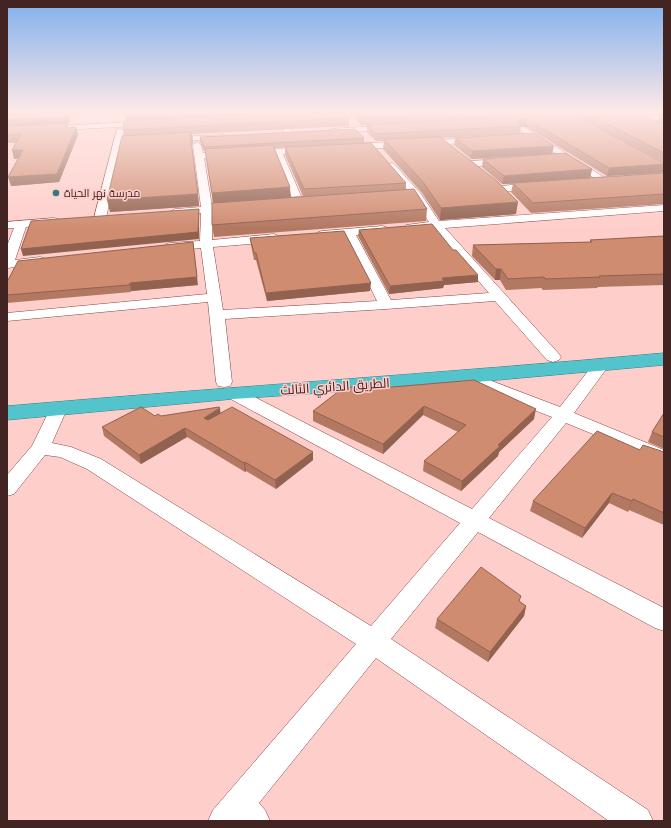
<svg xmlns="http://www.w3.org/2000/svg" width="671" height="828" viewBox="0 0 671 828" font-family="Quicksand,Cairo,sans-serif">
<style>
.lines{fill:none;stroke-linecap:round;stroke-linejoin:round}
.minor-casing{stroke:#884543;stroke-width:1}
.trunk-casing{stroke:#328289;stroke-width:1}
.minor{fill:#fff;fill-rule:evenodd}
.trunk{fill:#54c4cc;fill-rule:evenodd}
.wall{fill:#b27861}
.shaded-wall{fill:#91624f}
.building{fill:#cf8c71;stroke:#91624f}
.poi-dot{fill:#317a80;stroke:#fececa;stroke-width:1.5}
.labels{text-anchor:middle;stroke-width:3;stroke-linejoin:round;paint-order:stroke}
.far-poi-label{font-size:11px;fill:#422423;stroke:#fececa;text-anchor:start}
.street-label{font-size:13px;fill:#422423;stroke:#fececa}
</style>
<rect width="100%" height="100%" fill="#fececa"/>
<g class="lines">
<g class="minor-casing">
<path id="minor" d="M276,113H283L292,133L291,135H285Z
M493,113H502L610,181L605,184L602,183Z
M664,116V120L639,121L635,119L639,117Z
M149,121H152V125L7,133V129Z
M392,125L396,127L395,129L331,133L327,131L331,129Z
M117,129H120L124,131L123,139L224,135L228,137L224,139L123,144L106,218L100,221L94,218Z
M479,138H482L483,140L482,142L348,150L344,147L348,144Z
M197,142L201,145L203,153L309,147L313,150L309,153L283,154L304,203L299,206L294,203L275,155L204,158L212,206L236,205L241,208L236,211L212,213V240L274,234L278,236L280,238L278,240L274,242L213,247L223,310L377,301L345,236H318L316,234L318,232L322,231L382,226L386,227L388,229L386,231L356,235L391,300L489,293L433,229H406L404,227L406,225L429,222L413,198L386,166L391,163L394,164L421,194L439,221L664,205V211L445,228L559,354L561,357L559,360L553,362L547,360L495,301L386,309L225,319L232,382L230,386L224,387L218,386L216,382L208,302L7,321V313L207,294L201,248L170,251L166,250L164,247L166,244L170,243L200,241L201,213L175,215L170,212L175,209L201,207L193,145Z
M507,159L512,162L510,164L470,167L465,164L470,161Z
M537,183L541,184L542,186L541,188L500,192L495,189L500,186Z
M54,218L58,219L60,221L58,223L26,227L15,260L40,257L44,258L46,261L44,264L7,268V246L14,228H7V222Z
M602,359L608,361L610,364L574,413L664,450V463L566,423L489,518L664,608V631L655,628L478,532L391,639L648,810L653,821H609L376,658L259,803L265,810L270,821H208L213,810L356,644L87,469L60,457L45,455L14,494L7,496V475L32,446L52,405L58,404L64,405L67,409L52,443L71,447L101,459L371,626L460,523L227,397L224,393L227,389L233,388L239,389L472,509L552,417L459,381L457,377L459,373L465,372L471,373L560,407L596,361Z"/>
</g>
<g class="trunk-casing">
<path id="trunk" d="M664,353V365L465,383L233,399L7,420V406C226,387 445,373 664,353Z"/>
</g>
<use href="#minor" class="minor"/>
<use href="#trunk" class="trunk"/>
</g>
<path class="wall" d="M9,113H71L69,124H67V128L76,127L78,135L59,182L11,186L18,158L14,159L16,143H7V116Z
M350,113H639L661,123L658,122L660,115H644L639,113H664V162L602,130L664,163V173L607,176L526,127H521L520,134L552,154L471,159L454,145L455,138L517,134L442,138L516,214L440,220L422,193L383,149L384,141H376L367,132V125H361Z
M349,118V126L192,134L193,142L192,145L199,206L110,212L124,136L123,130Z
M200,137L364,138V143L274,148L291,197L303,196L285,155V147L406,183V190L427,209L426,221L214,237L212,225L213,202L205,151H204L200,142Z
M483,159L592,169L590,178L664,173V204L531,213L511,192L513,184H502L482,167Z
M359,230L478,282L444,285L443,288L389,294L358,236Z
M664,236V285L598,287L597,288L543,290L541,288L506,290L500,280H495L472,256L473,245L590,242V240Z
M250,238L370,291L267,301L256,260H254L251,245Z
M7,282L198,285L131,291V292L7,303Z
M381,388L534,419L499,452L498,456L461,491L423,471L424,461L458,432L423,415L383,454L313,421V411Z
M220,413L313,452V460L276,489L246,471L245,472L187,437L141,464L104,436L102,427L161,416Z
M664,413V449L648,442L652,432Z
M640,450L664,452V525L629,510L628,512L609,503L582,538L530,511L533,501Z
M520,602L526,606L524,616L488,662L435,628L437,619Z"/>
<path class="shaded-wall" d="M68,113H71L69,124H67L68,131L7,128V120Z
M138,113L281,114L126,121L125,114Z
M527,119L526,127H521V126L518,123L519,120Z
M76,127L78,135L59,182L11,186L8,177Z
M192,132L193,142L192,145L190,135Z
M554,146L552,154L471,159L472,151Z
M12,150H23L25,158L14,159Z
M664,164V172L607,176L609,168Z
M592,169L590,178L502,184L504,176Z
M290,187L291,199L213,204L212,193Z
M198,194L199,206L110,212L107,200Z
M518,202L516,214L440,220L441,208Z
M199,209V239L23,256L21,249Z
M193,242L198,285L131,291V292L130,283Z
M496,269H501L500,280H495Z
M478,275V282L444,285L443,288L389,294L390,286L442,278Z
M371,283L370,291L267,301L266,293Z
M424,406L423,415L383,454V444Z
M220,408L221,417L205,426L204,418Z
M536,409L534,419L499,452L498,456L461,491L462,481L498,445Z
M185,428L187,437L141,464L139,455Z
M313,452V460L276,489L275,480Z
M245,462L246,471L245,472L244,463Z
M612,493L609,503L582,538L585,528Z
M633,499L629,510L628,512L632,501Z
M526,606L524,616L488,662L490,652Z"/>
<path class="building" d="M9,113H68L67,117L7,120V116Z
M279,113H345L349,118L123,130L124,121Z
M357,113H451L361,118Z
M515,113H571L664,163V164L609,168L527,119L519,120L518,123L521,126L376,134L367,125L510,117L516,114Z
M586,113H639L664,125V153Z
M66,124V128L76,127L57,174L8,177L23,150H12L21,134L7,135V126Z
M355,129L364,138L204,147L200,137Z
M192,132L190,135L198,194L107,200L122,136Z
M533,133L554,146L472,151L455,138Z
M440,137L497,181L518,202L441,208L423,182L384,139Z
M371,143L406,183L304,189L285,147Z
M273,145L290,187L212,193L205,149Z
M565,153L592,169L504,176L483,159Z
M664,173V194L533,203L513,183Z
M414,189L427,209L212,225V203Z
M199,209L198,232L21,249L31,221Z
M432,224L453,250H456L478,275L442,278L444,281L390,286L359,230Z
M344,231L371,283L266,293L256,253H254L250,238Z
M664,236V274L599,276L600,277L545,279L544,277L508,279L501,269H496L473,245L592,242L590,240Z
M193,242L197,277L130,283L129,285L7,295V282L18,261Z
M474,380L536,409L498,445L500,446L462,481L424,461L466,425L424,406L383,444L313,411L343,388L376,385L381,388Z
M141,407L155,416L158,414L161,416L219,407L220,408L204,418L208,420L232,407L313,452L275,480L245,462L244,463L185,428L139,455L102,427Z
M664,413V437L652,432Z
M597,431L640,450L643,445L664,452V513L633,499L632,501L612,493L585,528L533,501Z
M481,567L521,596L519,601L526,606L490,652L437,619Z"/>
<linearGradient id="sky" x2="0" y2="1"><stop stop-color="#80b0ed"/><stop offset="0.49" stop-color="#ffe9e7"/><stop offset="1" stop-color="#ffe9e7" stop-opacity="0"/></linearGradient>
<rect width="671" height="229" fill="url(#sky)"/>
<circle class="poi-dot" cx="56" cy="193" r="4"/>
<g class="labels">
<g class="far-poi-label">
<text x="64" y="197">مدرسة نهر الحياة</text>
</g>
<g class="street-label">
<text transform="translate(335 386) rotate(-4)" y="5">الطريق الدائري الثالث</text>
</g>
</g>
<rect width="671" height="828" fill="none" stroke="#422423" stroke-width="16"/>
</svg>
